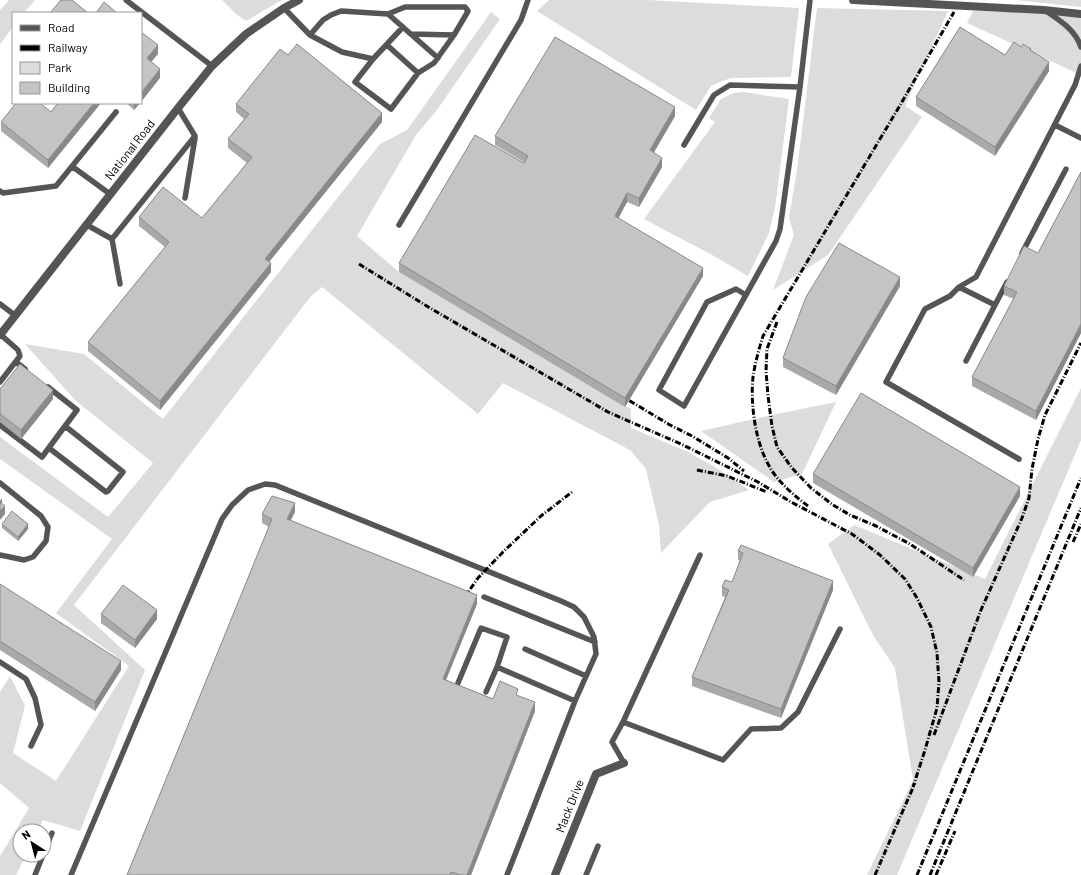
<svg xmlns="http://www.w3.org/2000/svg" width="1081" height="875" viewBox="0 0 1081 875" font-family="Barlow,sans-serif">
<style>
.green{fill:#dcdcdc}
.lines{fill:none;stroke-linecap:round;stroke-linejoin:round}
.service{stroke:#555;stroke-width:5.5}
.minor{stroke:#555;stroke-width:8}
.rail{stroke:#000;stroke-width:3;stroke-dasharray:6 2 1 2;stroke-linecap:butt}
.wall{fill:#a9a9a9}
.shaded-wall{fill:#898989}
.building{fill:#c4c4c4;stroke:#898989}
.labels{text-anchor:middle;stroke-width:3.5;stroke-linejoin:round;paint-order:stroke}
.street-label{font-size:12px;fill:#000;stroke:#fff}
</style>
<rect width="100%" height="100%" fill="#fff"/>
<path class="green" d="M9,0H35L24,13H13V27L0,44V10Z
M222,0H282L246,21L236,14Z
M549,0H648L799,8L791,77L732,78L722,81L711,86L696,110L537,11Z
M1015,0H1081V7Z
M817,8L948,11L905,106L922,117L828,255L773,290L794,235L789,218L797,170Z
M973,11L1081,13V75L967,23Z
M491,12L500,19L437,110L416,135L357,236L399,272L631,409V428L686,451L715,467L749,490L710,502L661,553L659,525L646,469L630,450L503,383L478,414L322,287L311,296L74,605L145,670L80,831L43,820L38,831H20V855H26L16,875H0V856L29,808L0,783V692L10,676L25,706L13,753L56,781L129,666L56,613L112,539L0,459V437L108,517L153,463L75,400L25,344L84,354L163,419L380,144L407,130Z
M743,92L789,99L775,208L769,233L748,276L714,256L644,219L715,122L709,118L721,99L734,93Z
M1081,388V440L897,875H867L913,780L895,668L873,635L828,544L854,525L985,579Z
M836,402L802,474L774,482L701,431L772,415Z"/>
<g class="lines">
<path class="service" d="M126,0L212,66
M284,8L310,35L323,20L331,15L341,11L388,14L405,7H465L468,11L467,13L454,35L434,63L418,73L391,109L355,82L373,59L342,52L310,35
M1046,11C1061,21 1075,30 1081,47
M388,14L438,58
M411,34L454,35
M387,45L418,73
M373,59L403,27
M1055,125L1081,138
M684,145L714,95L730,85L800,87
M73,167L110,194
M0,191L3,193L56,186L116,112
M185,198L195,138
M87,225L112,239L120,284
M399,225L521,20L528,0
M112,239L195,136L178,108
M1022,253L1066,169
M959,287L995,305L966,361
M746,295L736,289L707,302L659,390L684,406L776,241L780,229L800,87L810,0
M0,304L16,316
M995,305L1007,282
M16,362L25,369
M0,382L20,356L18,350L0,334
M48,387L77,410L65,426
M0,425L42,457L65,426L123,472L108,491L106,492L49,448
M1019,459L886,382L925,309L950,296L959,287L976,277L1075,85L1081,66
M0,483L41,516L48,527L46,541L33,557L24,560L0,555
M484,597L595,642
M525,649L586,676
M0,662L26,679L35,698L41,725L31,746
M458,683L481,628L507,637L497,667L575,701
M486,692L497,667
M623,722L700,555
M624,763L612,742L623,722L723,760L751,729L781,728L798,712L840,629
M44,852L52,833
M35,875L43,855
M71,875L222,519L232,505L248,490L265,484L275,485L561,601L574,607L584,617L594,637L596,654L575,701L507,875
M586,875L598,846"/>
<path class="minor" d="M853,0L1044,10L1081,14
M0,335L178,108L212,66L246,34L284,8L299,0
M555,875L596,774L624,763"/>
<path class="rail" d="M359,264L425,305L608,412L681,444L758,482L791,502L852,534L880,555L905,579L917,598L931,627L937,653L939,682L937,708L925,750L913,787
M777,322L767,349L766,371L768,396L772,426L777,447L792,468L811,488L833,505L850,515L876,526L910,544L964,580
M620,395L670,425L692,436L728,458L744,471
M697,470L727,476L767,492
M808,506C796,497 784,487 775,475C756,450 750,407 753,377C755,363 759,349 763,336L899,107L954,12
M1073,542L1081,524
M464,598L478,578L503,552L541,516L572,492
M934,735L981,610L1022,518L1029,498L1032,469L1038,439L1045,415L1081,343
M875,875L915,783
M917,875L1081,478
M930,875L1081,508
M936,875L955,831"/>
</g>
<path class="wall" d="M1021,47L1031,51L1049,71L995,156L916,106V97L1005,55Z
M288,55L382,122L269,262L271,272L160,410L88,351V342L165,247L139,226V217L202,218L247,163L228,148V139L244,119L236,112V104Z
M58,103H101L48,168L1,131V122L51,112Z
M126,103H140L134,110Z
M675,116L654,152L662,167L639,207L627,202L618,218L703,276L625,407L399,272V263L524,163V162L495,145V136Z
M1081,172V333L1036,420L972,386V377L1014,299L1004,295V286L1038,253Z
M900,286L836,395L783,367V358Z
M0,389L53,399L21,439L0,422Z
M813,474L1020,496L973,577L813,483Z
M295,512L290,520L477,604L446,680L493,699L518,695L535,711L471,875H127L269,527L262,523V514Z
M2,524L28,529L18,541L2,528Z
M741,545L833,590L781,718L692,686V677L725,597L722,596V587L732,582L740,561L738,560V551Z
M0,584L121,670L95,711L0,650Z
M101,614L157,619L135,648L101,623Z"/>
<path class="shaded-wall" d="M158,45V54L147,67V58Z
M1049,62V71L995,156V147Z
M160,69V78L141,102V93Z
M94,103H101L48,168V160Z
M134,103H140L134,110Z
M675,107V116L650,159V150Z
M382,113V122L265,267V259Z
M662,158V167L639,207V198Z
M627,193V202L615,225V216Z
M271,263V272L160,410V401Z
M703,268V276L625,407V398Z
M900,277V286L836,395V386Z
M1081,324V333L1036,420V411Z
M53,390V399L21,439V430Z
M1020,487V496L973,577V568Z
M2,498V507L0,510V501Z
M295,503V512L287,528V519Z
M5,506V514L0,520V511Z
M28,524V529L18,541V537Z
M833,581V590L781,718V709Z
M477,595V604L443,687V679Z
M157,610V619L135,648V640Z
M121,661V670L95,711V702Z
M535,702V711L471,875H467Z"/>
<path class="building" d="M61,0H72L88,13H50Z
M104,2L117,13H96Z
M960,27L1005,55L1014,42L1021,47L1023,44L1031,49L1030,50L1049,62L995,147L916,97Z
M141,32L158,45L147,58L160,69L141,93Z
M555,37L675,107L650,150L662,158L639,198L627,193L615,216L703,268L625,398L399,263L475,135L524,163L528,156L495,136Z
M297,44L382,113L265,259L271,263L160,401L88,342L169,242L139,217L163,187L202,218L252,157L228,139L249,114L236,104L280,49L288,55Z
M16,103H40L51,112L58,103H94L48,160L1,122Z
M1081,172V324L1036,411L972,377L1017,292L1004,286L1024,246L1038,253Z
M839,243L900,277L836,386L783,358L806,297Z
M20,364L53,390L21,430L0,414V389Z
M861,393L1020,487L973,568L813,474Z
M272,496L295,503L287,519L477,595L443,679L493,699L500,681L518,689L516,695L535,702L467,875H461L451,872L450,875H127L272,519L262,514Z
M0,502L5,506L0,511Z
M12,511L28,524L18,537L2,524Z
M741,545L833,581L781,709L692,677L729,590L722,587L725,580L732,582L743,553L738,551Z
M0,584L121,661L95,702L0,641Z
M123,585L157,610L135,640L101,614Z"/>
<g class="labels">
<g class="street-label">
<text transform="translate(130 150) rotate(-52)" y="4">National Road</text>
<text transform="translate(570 806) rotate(-68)" y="4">Mack Drive</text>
</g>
</g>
<rect x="12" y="12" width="130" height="92" fill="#ffffff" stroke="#999999"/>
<rect x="20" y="25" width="20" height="6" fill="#555555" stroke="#999999"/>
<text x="48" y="32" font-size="12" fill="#000000">Road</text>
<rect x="20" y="45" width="20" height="6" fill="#000000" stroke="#999999"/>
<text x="48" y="52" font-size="12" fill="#000000">Railway</text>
<rect x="20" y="62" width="20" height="12" fill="#dcdcdc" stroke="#999999"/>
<text x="48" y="72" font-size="12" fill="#000000">Park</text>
<rect x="20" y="82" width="20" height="12" fill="#c4c4c4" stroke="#999999"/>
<text x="48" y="92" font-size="12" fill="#000000">Building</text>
<g transform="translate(32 843) rotate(324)"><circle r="19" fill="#ffffff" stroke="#999999"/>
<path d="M0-3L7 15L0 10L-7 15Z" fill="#000000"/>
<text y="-6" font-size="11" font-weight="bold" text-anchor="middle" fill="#000000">N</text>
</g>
</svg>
